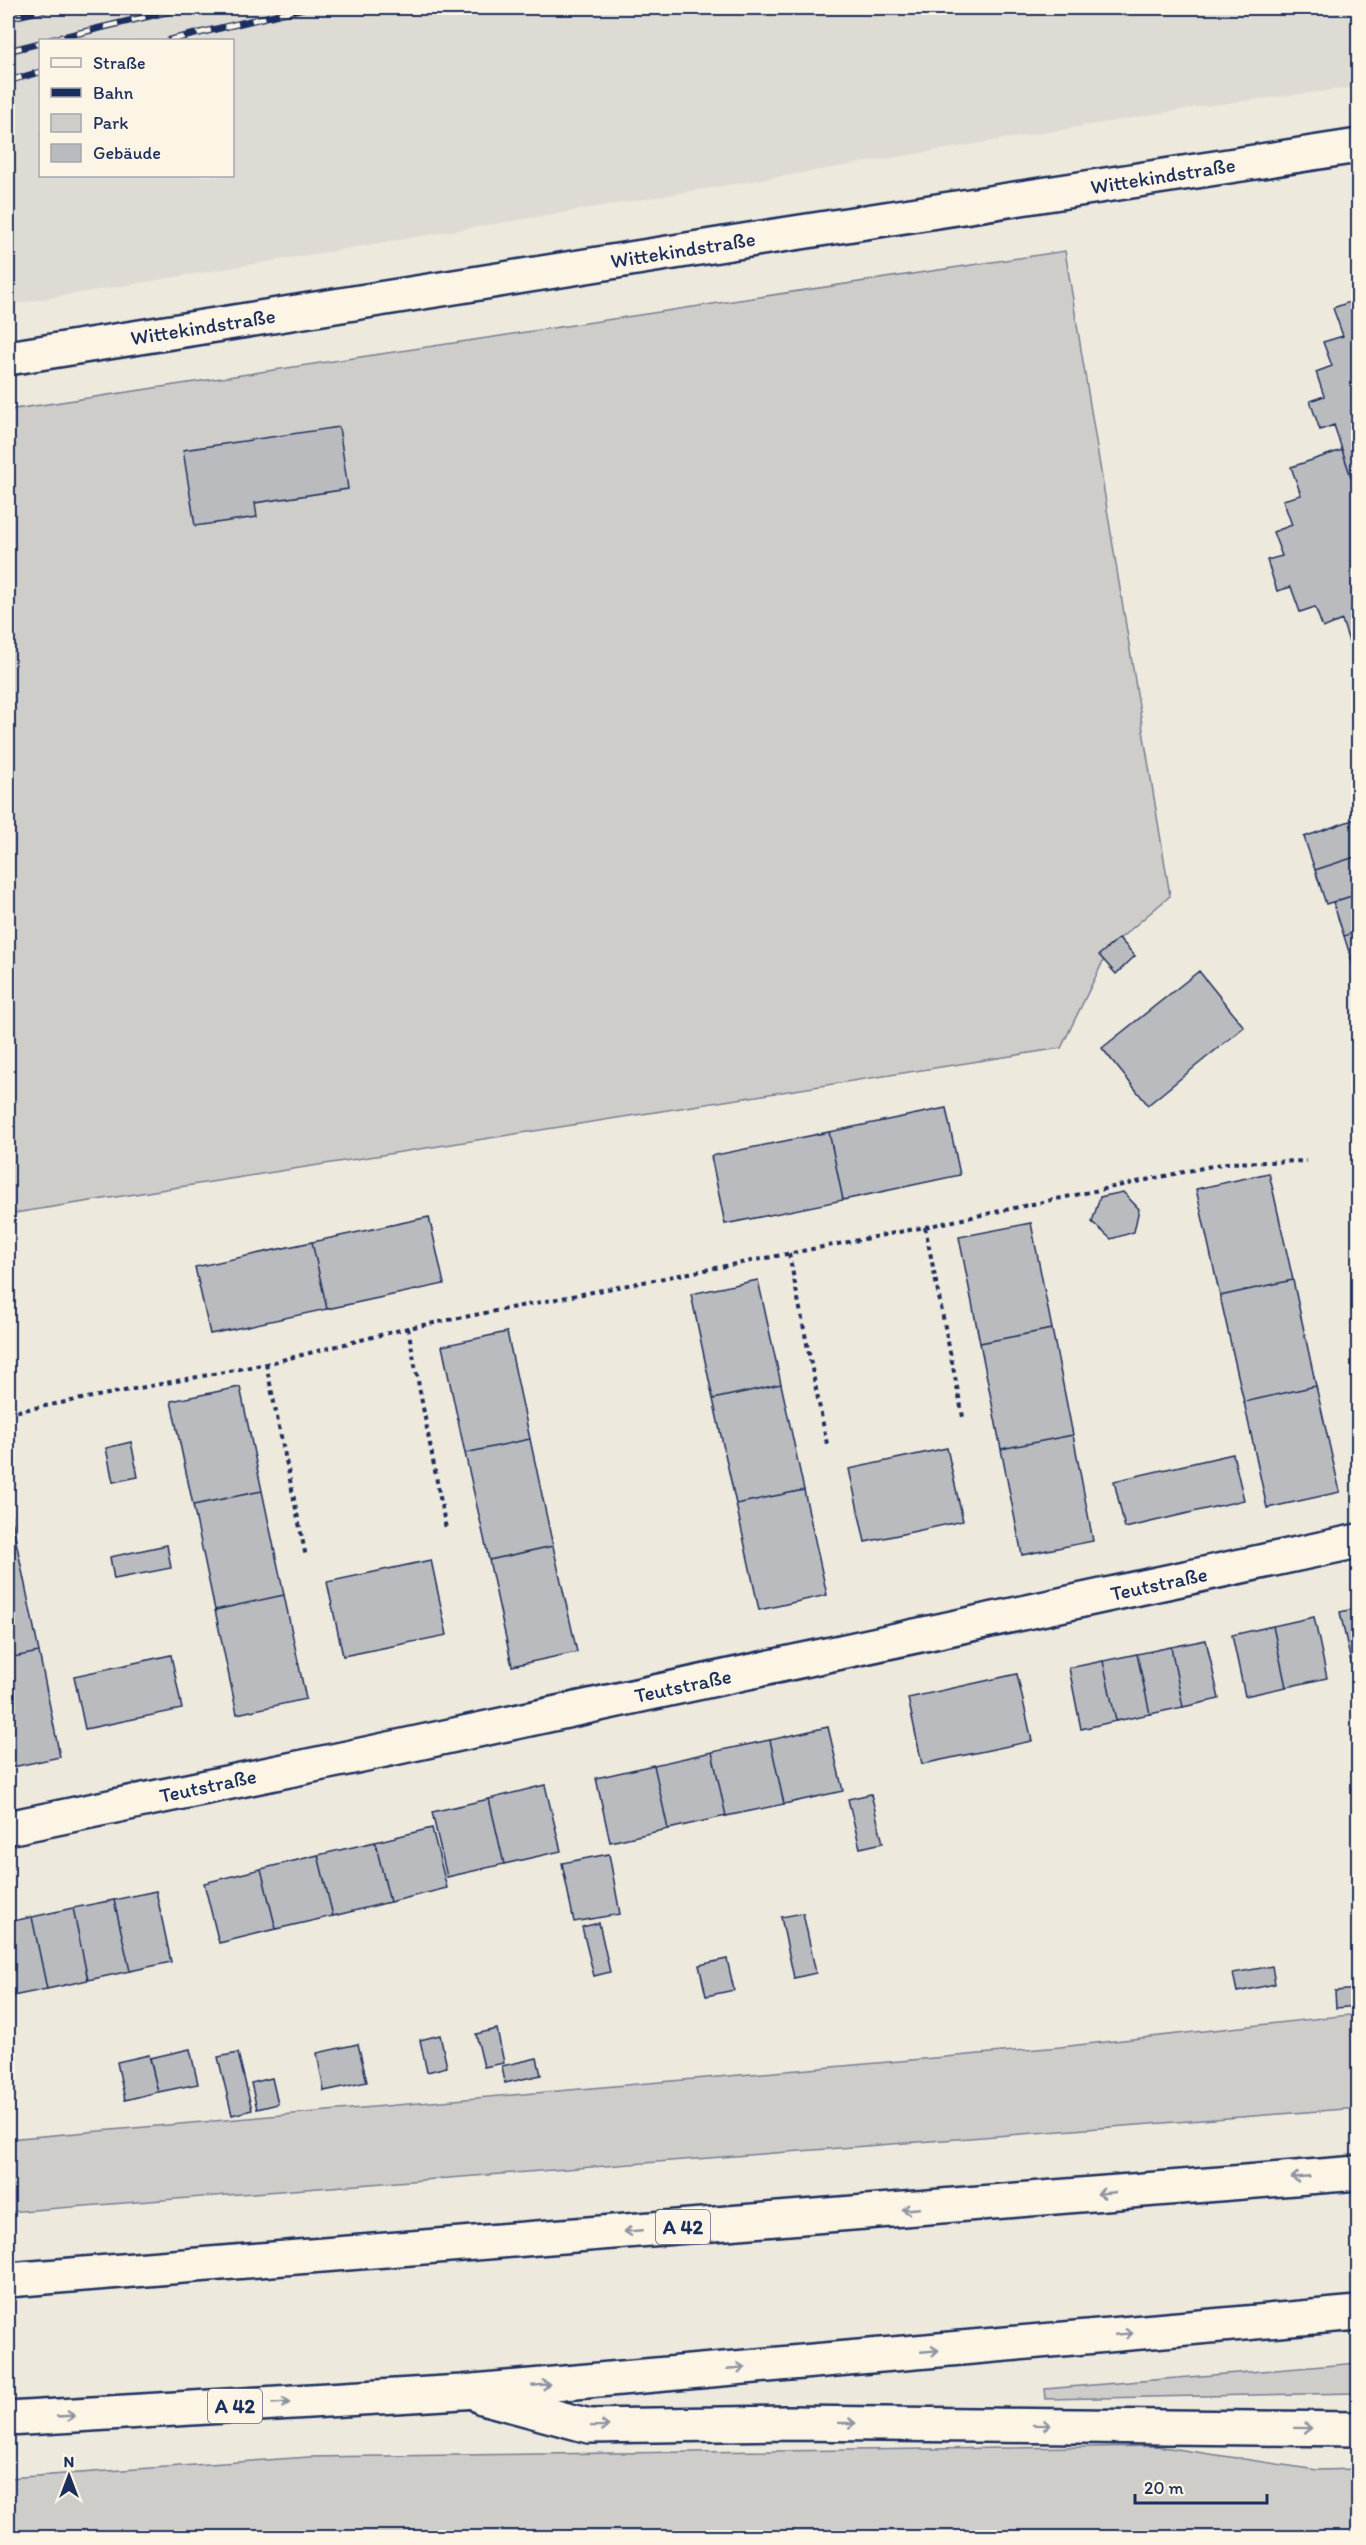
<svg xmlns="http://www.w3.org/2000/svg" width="1366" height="2545" viewBox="0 0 1366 2545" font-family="Itim,sans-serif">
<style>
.built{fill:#dedbd4;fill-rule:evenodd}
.green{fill:#cfcdca;stroke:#757e94;stroke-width:1.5}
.building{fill:#babbbe;stroke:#1b2f5e;stroke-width:1.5}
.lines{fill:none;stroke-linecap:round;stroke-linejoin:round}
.minor-casing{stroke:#1b2f5e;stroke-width:38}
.highway-casing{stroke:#1b2f5e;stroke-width:38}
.path{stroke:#1b2f5e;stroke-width:4;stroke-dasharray:4.5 4.5;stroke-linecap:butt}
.minor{stroke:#fcf5e5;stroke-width:33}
.highway{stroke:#fcf5e5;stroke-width:33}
.rail-casing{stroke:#1b2f5e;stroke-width:7}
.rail{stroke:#fcf5e5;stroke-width:4.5;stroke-dasharray:14;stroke-linecap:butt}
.oneway{stroke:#8c92a2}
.labels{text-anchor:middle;stroke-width:4.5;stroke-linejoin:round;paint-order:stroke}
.shield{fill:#fcf5e5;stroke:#5e6a86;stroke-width:1.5}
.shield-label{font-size:20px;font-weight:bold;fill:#1b2f5e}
.street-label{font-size:21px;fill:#1b2f5e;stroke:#fcf5e5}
</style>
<rect width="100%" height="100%" fill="#eee9dd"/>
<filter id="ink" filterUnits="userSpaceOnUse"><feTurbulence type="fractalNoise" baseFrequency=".0167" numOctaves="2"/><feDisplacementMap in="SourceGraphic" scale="12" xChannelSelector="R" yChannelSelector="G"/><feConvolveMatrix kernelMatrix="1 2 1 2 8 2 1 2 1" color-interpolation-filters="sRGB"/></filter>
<g filter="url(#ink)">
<path class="built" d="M8,8H1358V87L1204,106L8,305ZM40,40H232V176H40Z"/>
<path class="green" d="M1065,251L1170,896L1110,947L1061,1048L8,1214V410Z
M1358,2014V2108L8,2212V2139L1060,2047Z
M1358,2363V2393L1046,2399L1045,2389Z
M1156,2446L1317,2470L1358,2469V2537H8V2478L309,2457Z"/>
<path class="building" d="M1358,299V478L1352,480L1334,425L1320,430L1310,401L1324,396L1316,372L1332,366L1323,342L1343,336L1333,308Z
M339,427L348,489L255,503L257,517L195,526L183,450Z
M1342,450L1358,498V649L1352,651L1342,620L1323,628L1315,607L1300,612L1291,587L1277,591L1267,560L1282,556L1273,532L1292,525L1283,500L1301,495L1291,467Z
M1358,818V856L1315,870L1304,837Z
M1358,856V894L1326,904L1315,870Z
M1358,894V931L1344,936L1333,902Z
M1358,931V970L1355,971L1344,936Z
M1119,938L1135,956L1116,974L1099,955Z
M1199,971L1244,1027L1148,1105L1102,1048Z
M946,1108L960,1175L843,1200L829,1132Z
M829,1132L843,1200L725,1224L711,1156Z
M1269,1173L1293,1280L1220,1296L1196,1189Z
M1123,1192L1139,1209L1134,1232L1111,1239L1092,1222L1100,1197Z
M429,1217L444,1284L327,1309L312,1242Z
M1031,1223L1052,1329L980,1343L959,1237Z
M312,1242L327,1309L210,1334L195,1267Z
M758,1280L781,1384L713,1399L691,1294Z
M1293,1280L1316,1386L1244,1402L1220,1296Z
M1052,1329L1073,1435L1001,1449L980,1343Z
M507,1332L530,1439L465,1453L442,1346Z
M781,1384L804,1490L736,1504L713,1399Z
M1316,1386L1340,1492L1267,1508L1244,1402Z
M240,1387L262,1491L193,1505L171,1401Z
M1073,1435L1093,1541L1022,1555L1001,1449Z
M530,1439L553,1546L489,1560L465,1453Z
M131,1442L138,1477L113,1482L106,1448Z
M947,1448L963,1521L865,1542L849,1469Z
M1233,1454L1244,1500L1125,1528L1114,1481Z
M804,1490L827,1595L759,1610L736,1504Z
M262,1491L284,1595L215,1610L193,1505Z
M8,1497L17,1546L8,1548Z
M167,1545L171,1568L114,1579L110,1557Z
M17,1546L39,1652L8,1658V1548Z
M553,1546L577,1652L512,1666L489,1560Z
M431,1560L447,1635L343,1656L327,1582Z
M284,1595L306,1699L237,1714L215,1610Z
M1358,1608V1670L1353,1671L1340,1612Z
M1314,1617L1327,1678L1286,1687L1273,1626Z
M1273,1626L1286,1687L1245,1696L1232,1635Z
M1206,1640L1219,1699L1183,1707L1171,1647Z
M1171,1647L1183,1707L1150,1714L1137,1654Z
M39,1652L60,1757L8,1768V1658Z
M1137,1654L1150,1714L1116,1721L1103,1661Z
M171,1655L182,1709L85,1729L74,1676Z
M1103,1661L1116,1721L1081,1729L1069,1668Z
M1017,1674L1032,1741L922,1764L908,1698Z
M828,1727L843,1791L784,1804L770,1740Z
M770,1740L784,1804L726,1816L712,1752Z
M712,1752L726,1816L668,1829L654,1765Z
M654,1765L668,1829L610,1842L596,1778Z
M545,1785L561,1851L504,1864L489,1799Z
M871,1794L883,1843L860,1848L848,1799Z
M489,1799L504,1864L447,1877L432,1812Z
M432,1828L447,1888L390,1902L375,1842Z
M375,1842L390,1902L333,1916L318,1855Z
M609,1854L620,1914L574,1922L562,1863Z
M318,1855L333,1916L276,1929L261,1869Z
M261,1869L276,1929L219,1943L204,1883Z
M156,1891L171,1962L130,1971L114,1900Z
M114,1900L130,1971L88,1980L73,1908Z
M73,1908L88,1980L47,1989L32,1917Z
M803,1913L816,1973L794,1978L781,1917Z
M32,1917L47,1989L8,1997V1922Z
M599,1923L610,1972L594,1976L582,1927Z
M727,1959L734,1990L706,1996L699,1965Z
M1272,1966L1275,1984L1237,1992L1233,1973Z
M1358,1989V2006L1336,2008L1335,1991Z
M497,2029L504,2063L484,2067L476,2034Z
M440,2035L447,2067L427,2072L420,2040Z
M358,2044L367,2082L324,2091L317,2053Z
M190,2049L198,2084L158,2092L150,2058Z
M238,2053L252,2110L232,2115L218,2057Z
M149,2055L158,2092L125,2100L117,2062Z
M537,2058L541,2075L505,2083L502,2066Z
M272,2078L278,2104L257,2109L251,2083Z"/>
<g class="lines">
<g class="minor-casing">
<path id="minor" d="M8,358L762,238L1358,146
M8,1828L352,1757L1358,1541"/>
</g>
<g class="highway-casing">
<path id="highway" d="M8,2280L1358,2173
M482,2397L589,2426L788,2423L1358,2429
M8,2419L462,2392L1358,2313"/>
</g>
<path class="path" d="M925,1227L963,1417
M789,1254L827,1444
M408,1328L446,1529
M266,1364L306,1557
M8,1413L266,1364L408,1328L925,1227L1226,1163L1306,1161"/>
<use href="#minor" class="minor"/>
<use href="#highway" class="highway"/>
<g class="rail-casing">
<path id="rail" d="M8,18L52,8
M50,40L183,8
M170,40L304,8
M8,51L40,43
M8,81L40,72"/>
</g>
<use href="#rail" class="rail"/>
</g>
<defs><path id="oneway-shaft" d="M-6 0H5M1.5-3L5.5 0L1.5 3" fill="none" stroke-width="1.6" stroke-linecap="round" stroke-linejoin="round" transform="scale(1.5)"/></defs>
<g class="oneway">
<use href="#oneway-shaft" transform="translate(1300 2177) rotate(175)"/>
<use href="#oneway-shaft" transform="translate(1106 2193) rotate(175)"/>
<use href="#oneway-shaft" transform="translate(911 2209) rotate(175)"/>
<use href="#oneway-shaft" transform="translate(633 2231) rotate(175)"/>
<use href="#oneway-shaft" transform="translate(1124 2334) rotate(-5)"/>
<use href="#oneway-shaft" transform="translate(930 2351) rotate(-5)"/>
<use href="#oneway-shaft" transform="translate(736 2368) rotate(-5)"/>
<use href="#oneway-shaft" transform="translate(541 2385) rotate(-5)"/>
<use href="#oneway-shaft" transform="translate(281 2403) rotate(-3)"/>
<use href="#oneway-shaft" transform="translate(66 2416) rotate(-3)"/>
<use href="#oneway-shaft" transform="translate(847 2423) rotate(1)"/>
<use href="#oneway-shaft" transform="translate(1042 2425) rotate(1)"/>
<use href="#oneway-shaft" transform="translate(600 2426) rotate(-1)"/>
<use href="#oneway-shaft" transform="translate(1303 2428) rotate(1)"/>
</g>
</g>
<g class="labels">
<g class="shield">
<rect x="656" y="2210" width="54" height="34" rx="4.5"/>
<rect x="208" y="2389" width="54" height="34" rx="4.5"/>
</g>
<g class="shield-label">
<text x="683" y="2234">A 42</text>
<text x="235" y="2413">A 42</text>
</g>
<g class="street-label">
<text transform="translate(1163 176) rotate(-9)" y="7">Wittekindstraße</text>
<text transform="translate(683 250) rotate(-9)" y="7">Wittekindstraße</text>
<text transform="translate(203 327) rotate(-9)" y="7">Wittekindstraße</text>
<text transform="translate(1159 1584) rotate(-12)" y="7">Teutstraße</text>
<text transform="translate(683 1686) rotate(-12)" y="7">Teutstraße</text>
<text transform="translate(208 1786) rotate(-12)" y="7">Teutstraße</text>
</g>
</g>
<rect width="1366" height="2545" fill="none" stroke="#fcf5e5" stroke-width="30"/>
<rect x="15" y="15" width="1336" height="2515" fill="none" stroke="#1b2f5e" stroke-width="2" filter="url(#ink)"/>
<rect x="39" y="39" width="195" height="138" fill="#fcf5e5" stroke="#a2a6af" stroke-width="1.5"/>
<rect x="51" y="58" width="30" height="9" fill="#fcf5e5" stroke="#a2a6af" stroke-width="1.5"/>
<text x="93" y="69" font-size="18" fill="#1b2f5e">Straße</text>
<rect x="51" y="88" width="30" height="9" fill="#1b2f5e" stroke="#a2a6af" stroke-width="1.5"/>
<text x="93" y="99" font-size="18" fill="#1b2f5e">Bahn</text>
<rect x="51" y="114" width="30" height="18" fill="#cfcdca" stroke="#a2a6af" stroke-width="1.5"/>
<text x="93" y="129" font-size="18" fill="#1b2f5e">Park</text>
<rect x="51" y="144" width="30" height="18" fill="#babbbe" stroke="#a2a6af" stroke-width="1.5"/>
<text x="93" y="159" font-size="18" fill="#1b2f5e">Gebäude</text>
<g transform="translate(69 2476)" stroke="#fcf5e5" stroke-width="4.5" paint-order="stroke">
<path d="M0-4.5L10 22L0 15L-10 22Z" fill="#1b2f5e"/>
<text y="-9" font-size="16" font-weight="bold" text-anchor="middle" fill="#1b2f5e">N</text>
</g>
<path d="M1135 2494v9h132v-9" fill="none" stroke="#1b2f5e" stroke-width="3"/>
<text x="1144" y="2494" font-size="18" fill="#1b2f5e" stroke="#fcf5e5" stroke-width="4.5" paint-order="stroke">20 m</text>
</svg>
